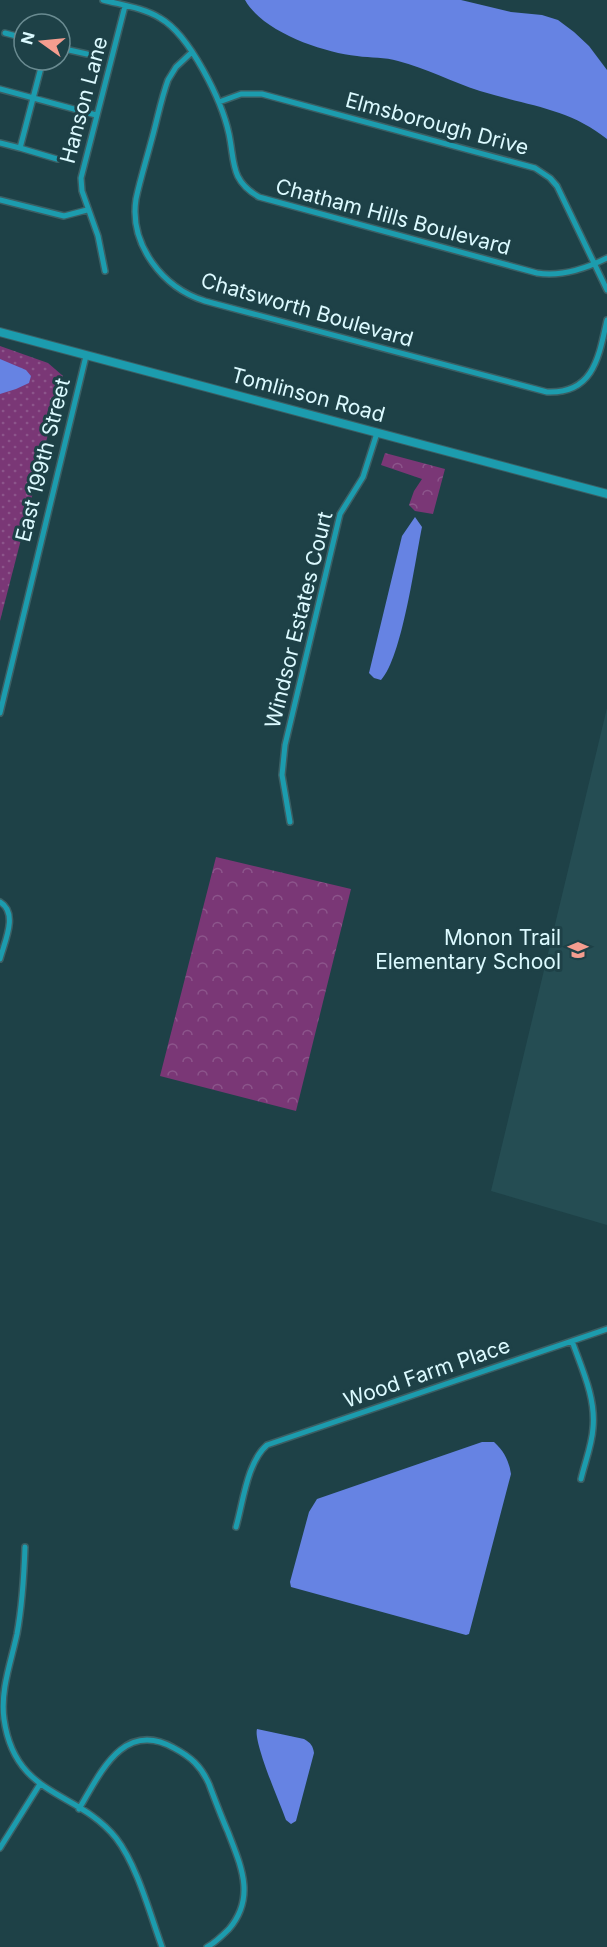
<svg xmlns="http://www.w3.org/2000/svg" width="607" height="1947" viewBox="0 0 607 1947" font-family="Inter,sans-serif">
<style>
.built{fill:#254d53}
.grass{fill:url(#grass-dots)}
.park{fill:url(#park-crowns)}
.water{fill:#6683e3}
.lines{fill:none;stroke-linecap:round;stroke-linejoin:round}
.street-casing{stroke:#3b5f64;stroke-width:8}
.secondary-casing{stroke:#3b5f64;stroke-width:10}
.street{stroke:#1c9cae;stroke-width:5}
.secondary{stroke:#1c9cae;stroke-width:8}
.labels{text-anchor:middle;stroke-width:6;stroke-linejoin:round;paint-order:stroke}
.street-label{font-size:21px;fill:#dcfaff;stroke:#1e4147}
.poi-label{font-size:21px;fill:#dcfaff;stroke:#1e4147;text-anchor:end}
</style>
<defs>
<pattern id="grass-dots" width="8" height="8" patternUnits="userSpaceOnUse" patternTransform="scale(1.5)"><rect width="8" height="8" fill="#7a3776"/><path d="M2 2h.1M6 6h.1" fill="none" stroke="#8c558b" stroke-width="1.8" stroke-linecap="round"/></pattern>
<pattern id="park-crowns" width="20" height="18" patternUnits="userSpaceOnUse" patternTransform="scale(1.5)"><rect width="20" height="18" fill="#7a3776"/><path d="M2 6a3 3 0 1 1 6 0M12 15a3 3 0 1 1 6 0" fill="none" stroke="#8c558b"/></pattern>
</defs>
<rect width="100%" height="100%" fill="#1e4147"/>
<path class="built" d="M607,708V1225L491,1191Z"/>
<path class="grass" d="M0,346L48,363L63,376L0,621Z"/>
<path class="park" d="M385,453L445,469L433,514L415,511L409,505L414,491L422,479L381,465Z
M216,857L351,889L296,1111L160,1076Z"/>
<path class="water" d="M245,0H461L511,12L542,15L558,20L574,32L589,46L607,70V139C569,108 525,105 480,91C452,82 426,68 398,61C385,57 371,58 357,56C322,52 263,32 245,0Z
M0,359L26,370L31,376L29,383L16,389L0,394Z
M415,517L422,527C415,561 402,658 381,680L374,678L369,673L402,536Z
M482,1442H494C504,1451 509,1461 511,1474L469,1634L466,1635L291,1587L290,1582L309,1512L317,1499Z
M257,1729L304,1739C311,1743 313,1746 314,1753L296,1821L291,1824L286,1820C280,1803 253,1742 257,1729Z"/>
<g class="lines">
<g class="street-casing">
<path id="street" d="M103,0C122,5 144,8 160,18C190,35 222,101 229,134C235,163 230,180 259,197L537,273C561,277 585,269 607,258
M5,33L24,38
M60,48L87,54
M192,52L176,67L168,80C161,99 157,121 151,142C146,161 140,180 136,199C129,245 163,288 205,301L547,392C594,394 599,356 607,320
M43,60L20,148L57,159
M0,89L96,115
M219,102L241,94H262L535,168L550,178L557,186L607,290
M0,143L20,148
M0,200L64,216L87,210
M105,271L98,236L82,191L81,178L125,6
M0,713L86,356
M290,822L282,775L285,745L340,514L363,477L377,433
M0,902C19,913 4,943 0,959
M572,1341C582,1369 596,1398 593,1428C592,1445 585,1462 581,1479
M236,1527C243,1503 247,1462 267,1445L607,1329
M25,1547C24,1576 22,1606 17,1634C11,1662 0,1691 4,1719C15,1798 78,1790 116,1838C137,1865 150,1914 162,1947
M79,1809C100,1774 123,1719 174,1748C191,1757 201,1766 209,1784C215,1800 221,1816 228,1832C241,1866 256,1897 229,1929C222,1936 215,1943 207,1947
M0,1848L40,1784"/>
</g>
<g class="secondary-casing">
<path id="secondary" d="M0,332L607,494"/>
</g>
<use href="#street" class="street"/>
<use href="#secondary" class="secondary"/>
</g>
<defs>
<g id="school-bare" transform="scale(1.62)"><path d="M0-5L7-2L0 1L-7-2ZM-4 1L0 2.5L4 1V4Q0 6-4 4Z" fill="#f59d8f" stroke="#1e4147" stroke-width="2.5" paint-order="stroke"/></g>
</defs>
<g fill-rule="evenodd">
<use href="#school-bare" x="578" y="950"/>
</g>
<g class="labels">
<g class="street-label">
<text transform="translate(84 100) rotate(-75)" y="7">Hanson Lane</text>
<text transform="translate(437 124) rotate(15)" y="7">Elmsborough Drive</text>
<text transform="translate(393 217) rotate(15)" y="7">Chatham Hills Boulevard</text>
<text transform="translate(307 310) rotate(16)" y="7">Chatsworth Boulevard</text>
<text transform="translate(308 395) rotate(15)" y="7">Tomlinson Road</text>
<text transform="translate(43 460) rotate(-76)" y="7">East 199th Street</text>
<text transform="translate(299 620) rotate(-76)" y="7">Windsor Estates Court</text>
<text transform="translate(427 1373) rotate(-19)" y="7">Wood Farm Place</text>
</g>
<g class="poi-label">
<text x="561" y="945">Monon Trail<tspan x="561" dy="24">Elementary School</tspan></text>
</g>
</g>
<g transform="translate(42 42) rotate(285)"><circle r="28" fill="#1e4147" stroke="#6a8b91" stroke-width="1.5"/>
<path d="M0-4.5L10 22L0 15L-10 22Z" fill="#f59d8f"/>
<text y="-9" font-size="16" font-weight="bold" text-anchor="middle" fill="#dcfaff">N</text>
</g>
</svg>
